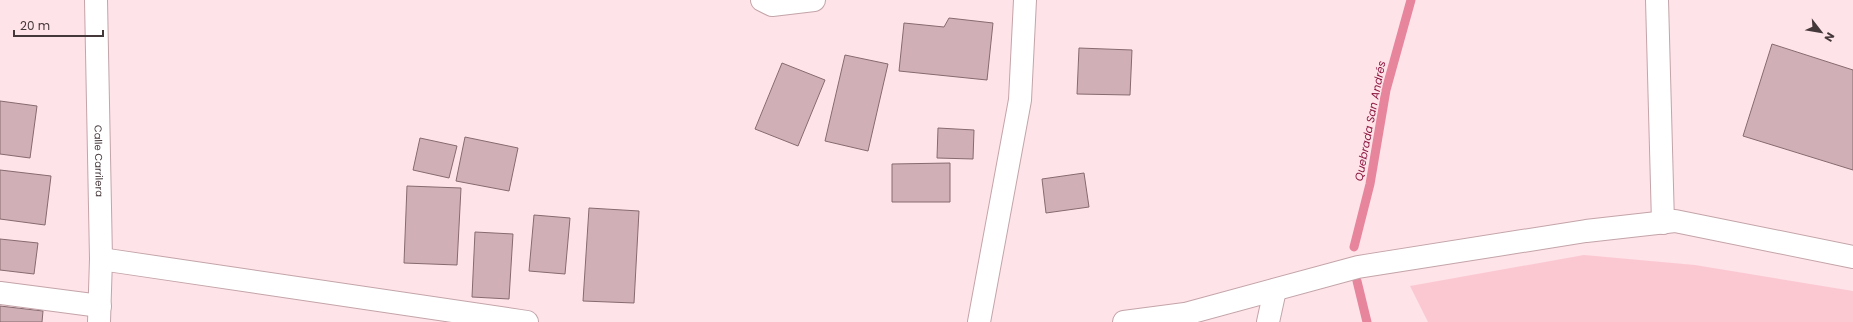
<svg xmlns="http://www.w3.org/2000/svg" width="1853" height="322" viewBox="0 0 1853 322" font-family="Poppins,sans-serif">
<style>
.green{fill:#fbc8d1}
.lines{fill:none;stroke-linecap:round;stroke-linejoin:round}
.stream{stroke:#e7859c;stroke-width:9}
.building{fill:#d0b0b6;stroke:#866a6f}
.street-casing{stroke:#c3a4a9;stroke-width:24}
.secondary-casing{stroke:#c3a4a9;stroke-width:24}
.street{stroke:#fff;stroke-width:22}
.secondary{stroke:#fff;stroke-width:22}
.labels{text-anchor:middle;stroke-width:3;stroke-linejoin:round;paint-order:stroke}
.street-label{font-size:10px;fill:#45383b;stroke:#fee3e8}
.water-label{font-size:11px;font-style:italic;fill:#8c1842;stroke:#fee3e8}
</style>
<rect width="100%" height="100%" fill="#fee3e8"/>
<path class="green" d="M1584,255L1695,265L1853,291V322H1428L1410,286Z"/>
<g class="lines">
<path class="stream" d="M1354,247L1370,184L1386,90L1411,0
M1357,281L1367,322"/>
</g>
<path class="building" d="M949,18L993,23L987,80L899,71L904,23L944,27Z
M1772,44L1853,70V170L1743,136Z
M1079,48L1132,50L1130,95L1077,94Z
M845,55L888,64L868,151L825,141Z
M782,63L825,80L798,146L755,129Z
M0,101L37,106L30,158L0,154Z
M938,128L974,130L973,159L937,158Z
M465,137L518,148L509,191L456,181Z
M420,138L457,146L449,178L413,170Z
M950,163V202H892V164Z
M0,170L51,176L45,225L0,219Z
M1084,173L1089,207L1046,213L1042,179Z
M407,186L461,188L457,265L404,263Z
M589,208L639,211L634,303L583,301Z
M534,215L570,218L565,274L529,271Z
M475,232L513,234L509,299L472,297Z
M0,239L38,243L34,274L0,270Z
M0,306L43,311L42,322H0Z"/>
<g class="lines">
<g class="street-casing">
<g id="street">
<path id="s1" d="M96,0L101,259L99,322"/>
<path d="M1657,0L1663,223"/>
<path d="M101,259L527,322"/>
<path d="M0,293L100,306"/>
<path d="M979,322L1020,100L1025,0"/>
<path d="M1124,322L1185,314L1358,267L1586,231L1675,221L1853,257"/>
<path d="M1268,322L1275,290"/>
</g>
</g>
<g class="secondary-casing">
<path id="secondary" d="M762,0L772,5L814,0"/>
</g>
<use href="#street" class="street"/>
<use href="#secondary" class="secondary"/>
</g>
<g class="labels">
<g class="street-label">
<text dy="4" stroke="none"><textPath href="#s1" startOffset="161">Calle Carrilera</textPath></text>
</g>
<g class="water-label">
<text transform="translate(1370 121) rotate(-79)" y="4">Quebrada San Andrés</text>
</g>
</g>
<g transform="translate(1821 32) rotate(121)" stroke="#fee3e8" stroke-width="3" paint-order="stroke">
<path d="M0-3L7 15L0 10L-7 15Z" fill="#45383b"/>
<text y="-6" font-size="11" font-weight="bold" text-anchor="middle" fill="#45383b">N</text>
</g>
<path d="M14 30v6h89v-6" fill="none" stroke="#45383b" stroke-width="2"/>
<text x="20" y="30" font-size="12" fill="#45383b" stroke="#fee3e8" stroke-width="3" paint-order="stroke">20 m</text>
</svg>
